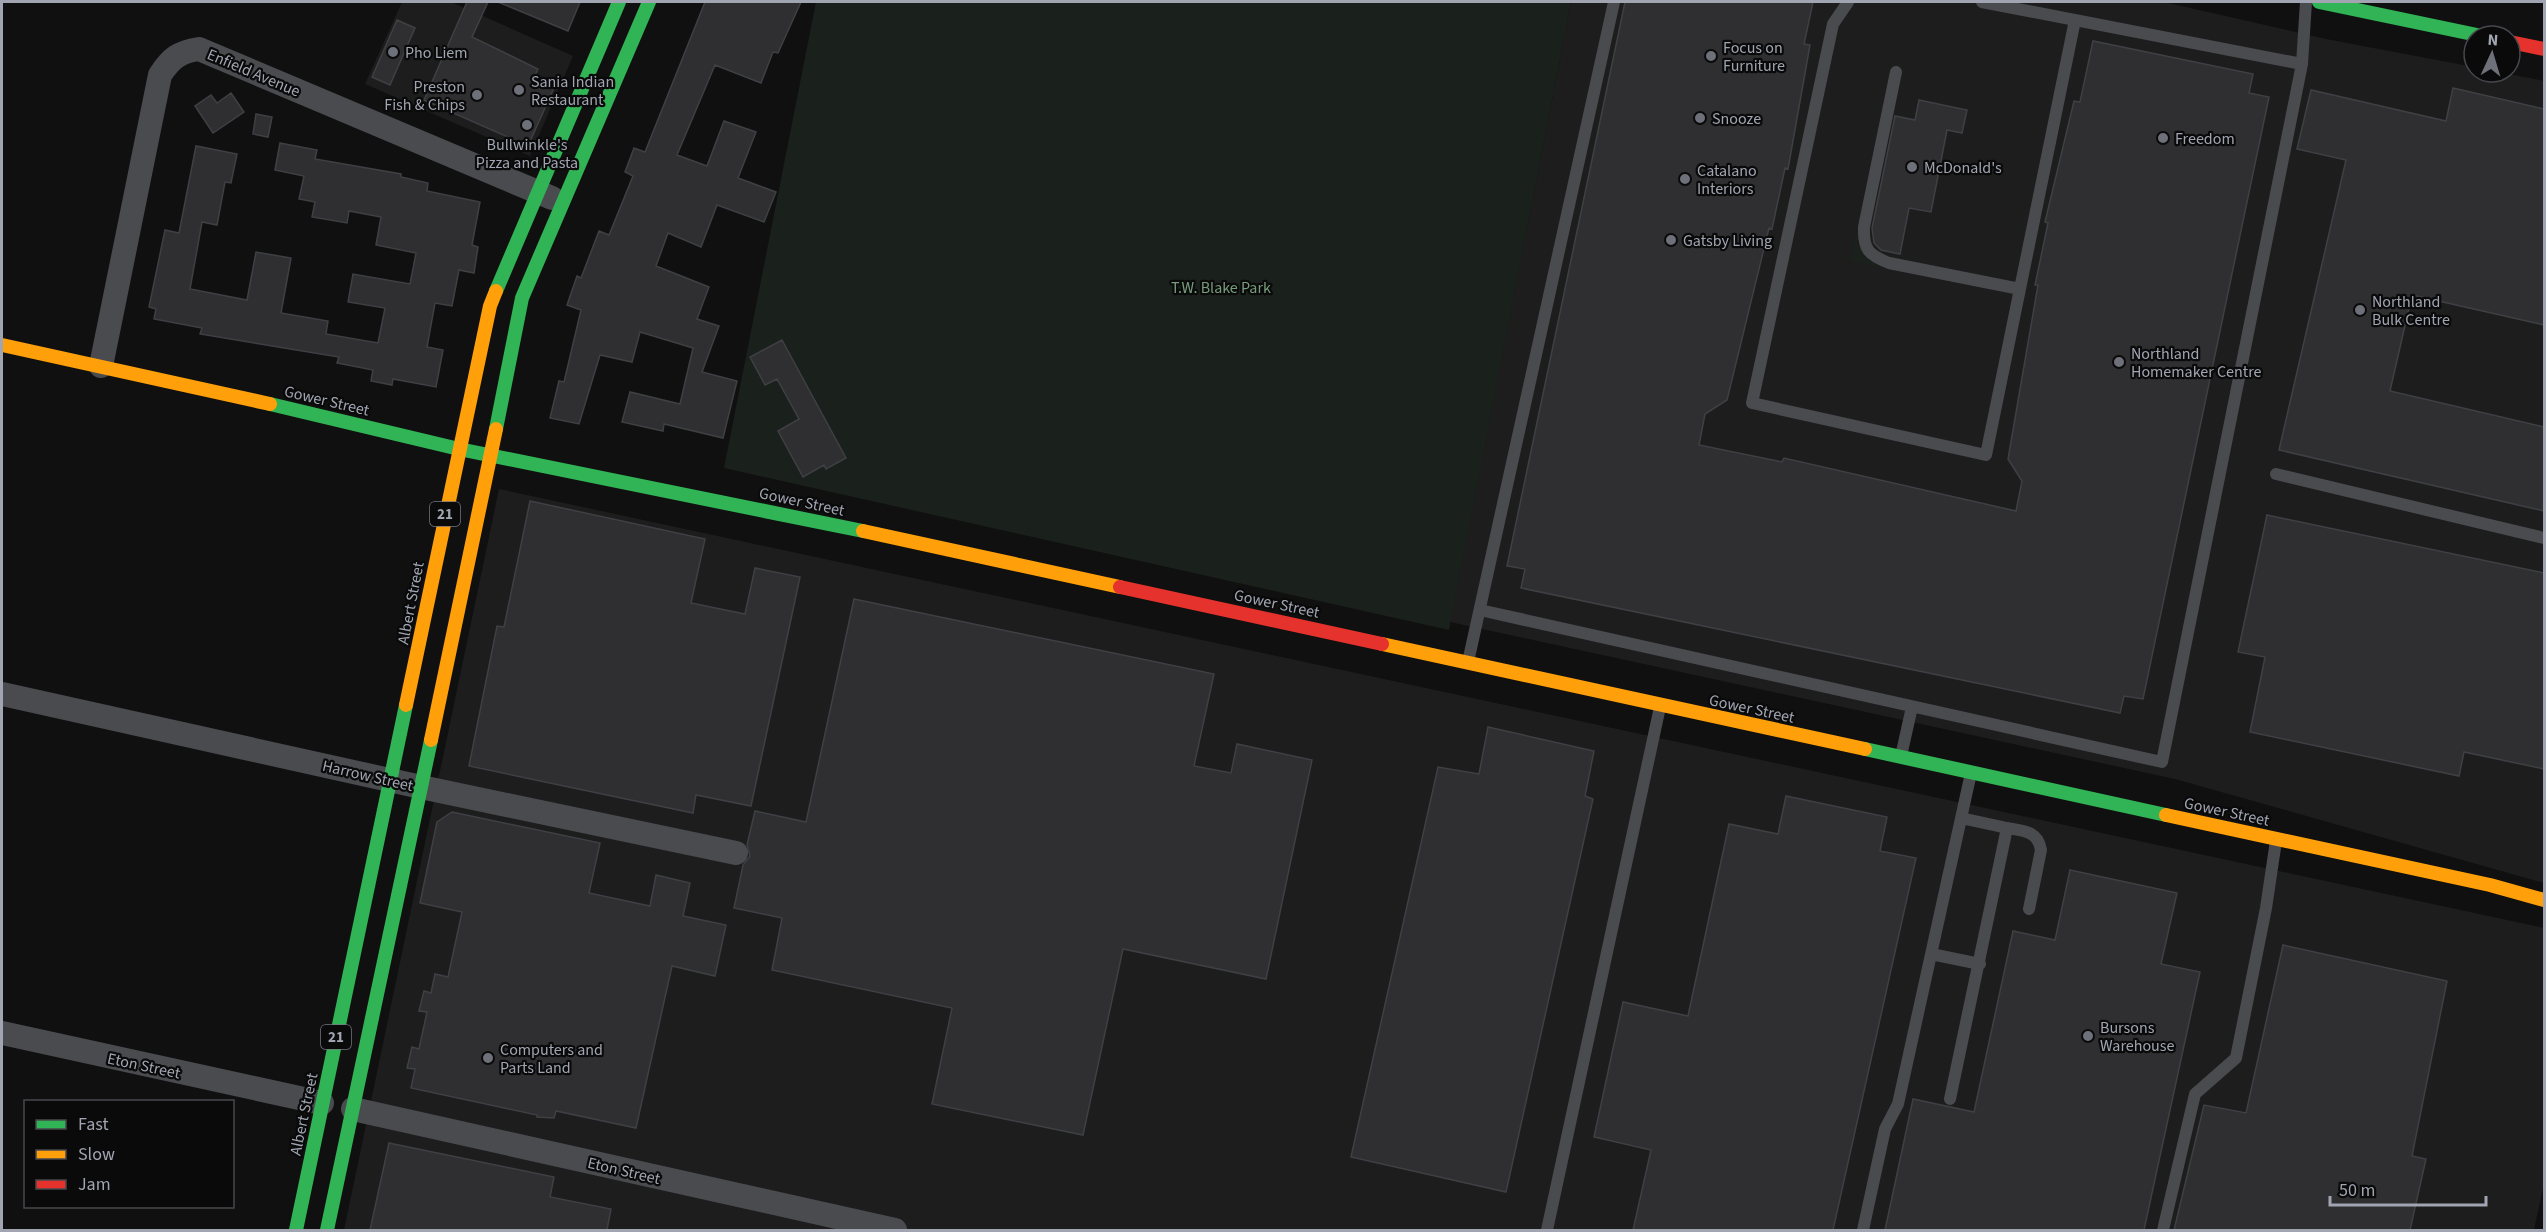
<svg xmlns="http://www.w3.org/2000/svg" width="2546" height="1232" viewBox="0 0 2546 1232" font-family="'Source Sans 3',sans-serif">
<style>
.built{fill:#1d1d1e}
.green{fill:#1a201b}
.building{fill:#2f2f31;stroke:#3e4044;stroke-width:1.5}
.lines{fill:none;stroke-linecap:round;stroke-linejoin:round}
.lane{stroke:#4a4b4f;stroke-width:12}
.street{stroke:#4a4b4f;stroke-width:24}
.fast{stroke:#30b455;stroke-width:14}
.slow{stroke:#ff9f0a;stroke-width:14}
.jam{stroke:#e5322d;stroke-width:14}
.poi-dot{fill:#6e7179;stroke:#0a0a0b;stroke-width:2}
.labels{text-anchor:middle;stroke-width:4.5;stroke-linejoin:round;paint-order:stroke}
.shield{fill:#0a0a0b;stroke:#73767f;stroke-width:1.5}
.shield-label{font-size:15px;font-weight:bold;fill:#a0a5b1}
.poi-label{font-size:16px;fill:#a0a5b1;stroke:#0a0a0b;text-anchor:start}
.street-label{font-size:16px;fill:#a0a5b1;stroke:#0a0a0b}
.park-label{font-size:16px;fill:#779c7b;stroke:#0a0a0b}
</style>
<rect width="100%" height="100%" fill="#101010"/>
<path class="built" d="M402,2H451L573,56L530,156L365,84Z
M1571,2H2164L2326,39L2474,67V72H2498L2544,81V883L2175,779L1450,622Z
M499,489L2544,928V1183L2534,1230H344Z"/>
<path class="green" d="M816,2H1571L1449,630L724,468Z
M1856,230L1859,248L1880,267L1849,261Z"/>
<path class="building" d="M467,2H488L472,37L538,69L533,79L554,88L528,146L424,100Z
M498,2H580L568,31Z
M705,2H801L778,53L773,52L761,83L715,65L677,155L707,166L724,121L756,132L738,178L776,192L764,222L717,205L701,247L668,233L656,266L709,287L697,319L719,326L702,372L737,381L723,438L664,424L663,431L622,422L630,392L680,404L693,348L640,332L632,362L600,355L579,424L550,418L559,381L564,382L581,310L567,305L577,276L581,278L599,231L609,235L633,176L625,172L634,148L645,152Z
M1625,2H1813L1804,44L1810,45L1788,169L1785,168L1772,229L1769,228L1727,400L1705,414L1699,445L1782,462L1784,458L2016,511L2022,481L2008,459L2038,285H2035L2048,223L2045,222L2074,101L2080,102L2093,41L2253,74L2249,93L2269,97L2143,699L2124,696L2120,713L1521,588L1525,569L1507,566Z
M397,20L415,28L390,85L372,77Z
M2453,88L2544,109V325L2412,295L2390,391L2544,427V511L2279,450L2346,160L2297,149L2311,90L2446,121Z
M231,93L244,112L213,133L195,106L211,95L217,103Z
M1919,100L1967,110L1962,133L1947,130L1931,212L1909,208L1900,254L1881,250L1874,243L1872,228L1895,116L1915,120Z
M256,114L272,117L268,137L253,134Z
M280,143L317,150L315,159L401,174V177L428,183L427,191L480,202L472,245L478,247L474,273L459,270L452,306L435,303L427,347L443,350L436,387L393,379L392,385L371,381L373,370L337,363L339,357L200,334L202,328L154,319L156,309L149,307L165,230L179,233L196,146L237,154L231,183L225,182L217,225L202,222L190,289L247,300L256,252L291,258L281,313L328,321L326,334L378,343L385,308L348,302L353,274L410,284L416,253L376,245L381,217L349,211L347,223L312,217L315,202L299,199L304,176L275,170Z
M782,340L846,458L826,469L824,465L803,477L778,431L799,419L777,379L765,385L750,357Z
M530,501L705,539L691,603L745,614L755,568L800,577L751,806L696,795L693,813L469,766L497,626L504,627Z
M2267,515L2544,573V769L2464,752L2459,776L2250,732L2265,657L2238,652Z
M854,599L1214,674L1194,766L1231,773L1237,744L1312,760L1266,979L1123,949L1083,1135L932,1104L952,1008L772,970L782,918L734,908L743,865L750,856L747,845L755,811L806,822Z
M1488,727L1594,751L1585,796L1593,799L1506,1192L1351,1157L1438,767L1479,774Z
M1786,796L1887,817L1880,851L1916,858L1833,1230H1633L1651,1150L1594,1137L1623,1002L1688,1016L1729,824L1778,834Z
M452,812L600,843L589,893L650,906L656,875L690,883L683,916L726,925L715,976L672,966L636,1128L556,1111L554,1118L537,1117V1115L411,1088L415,1069L407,1068L412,1047L419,1049L427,1012L419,1011L424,991L431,993L435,974L448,977L462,912L420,903L437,822Z
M2070,870L2177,893L2161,964L2200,972L2144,1230H1885L1913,1099L1974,1112L2013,931L2055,940Z
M2283,945L2447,981L2412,1156L2426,1159L2410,1230H2174L2204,1105L2246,1113Z
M389,1143L554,1177L550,1197L611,1209L607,1230H370Z"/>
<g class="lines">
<path class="lane" d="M1848,2L1833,24L1752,403L1986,455L2075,20
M1982,2L2302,64
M1896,72L1864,227C1863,250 1869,255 1889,263L2020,289
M2276,474L2544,538
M1480,610L2162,762L2302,64L2306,2
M1468,662L1614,2
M1901,756L1912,707
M2007,828C2024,831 2038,831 2041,850L2029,909
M1931,954L1980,964
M1950,1099L2007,828L1961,818
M1547,1230L1660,707
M1863,1230L1885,1129L1898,1104L1971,773
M2163,1230L2195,1094L2236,1058L2266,908L2276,841"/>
<path class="street" d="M101,366L160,75C171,58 179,52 199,49L552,198
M2,694L421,787L736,853
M2,1033L322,1103
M353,1109L895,1230"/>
<path class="fast" d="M2319,2L2482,36
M496,291L619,2
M270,404L459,449L863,531
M496,429L522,298L649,2
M1865,749L2166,815
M296,1230L406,705
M327,1230L431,740"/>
<path class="slow" d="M2,345L270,404
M863,531L1120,587
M1382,644L1865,749
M406,705L490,306L496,291
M431,740L496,429
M2166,815L2490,885L2544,900"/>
<path class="jam" d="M2510,42L2544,49
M1120,587L1382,644"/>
</g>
<g class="poi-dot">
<circle cx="393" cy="52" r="6"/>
<circle cx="1711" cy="56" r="6"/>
<circle cx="519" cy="90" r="6"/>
<circle cx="477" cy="95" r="6"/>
<circle cx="1700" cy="118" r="6"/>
<circle cx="527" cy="125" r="6"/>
<circle cx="2163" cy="138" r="6"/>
<circle cx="1912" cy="167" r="6"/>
<circle cx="1685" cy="179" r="6"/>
<circle cx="1671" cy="240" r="6"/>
<circle cx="2360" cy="310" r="6"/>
<circle cx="2119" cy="362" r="6"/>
<circle cx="2088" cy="1036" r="6"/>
<circle cx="488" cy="1058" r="6"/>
</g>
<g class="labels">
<g class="shield">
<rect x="430" y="502" width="30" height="24" rx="4.5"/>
<rect x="321" y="1025" width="30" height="24" rx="4.5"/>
</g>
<g class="shield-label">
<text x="445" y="519">21</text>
<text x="336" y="1042">21</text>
</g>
<g class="poi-label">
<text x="1723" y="53">Focus on<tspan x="1723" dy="18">Furniture</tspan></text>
<text x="405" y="58">Pho Liem</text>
<text x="531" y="87">Sania Indian<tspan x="531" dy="18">Restaurant</tspan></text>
<text x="465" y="92" text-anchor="end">Preston<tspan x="465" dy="18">Fish &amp; Chips</tspan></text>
<text x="1712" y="124">Snooze</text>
<text x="2175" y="144">Freedom</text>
<text x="527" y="150" text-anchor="middle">Bullwinkle's<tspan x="527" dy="18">Pizza and Pasta</tspan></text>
<text x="1924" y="173">McDonald's</text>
<text x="1697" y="176">Catalano<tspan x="1697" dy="18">Interiors</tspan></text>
<text x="1683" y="246">Gatsby Living</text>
<text x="2372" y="307">Northland<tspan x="2372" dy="18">Bulk Centre</tspan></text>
<text x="2131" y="359">Northland<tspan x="2131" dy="18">Homemaker Centre</tspan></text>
<text x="2100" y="1033">Bursons<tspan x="2100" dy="18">Warehouse</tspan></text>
<text x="500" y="1055">Computers and<tspan x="500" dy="18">Parts Land</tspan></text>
</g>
<g class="street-label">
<text transform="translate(254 72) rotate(23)" y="6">Enfield Avenue</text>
<text transform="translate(327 400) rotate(13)" y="6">Gower Street</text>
<text transform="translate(802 501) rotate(12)" y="6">Gower Street</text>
<text transform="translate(410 603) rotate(-79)" y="6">Albert Street</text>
<text transform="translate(1277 603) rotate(12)" y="6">Gower Street</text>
<text transform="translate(1752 708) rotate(12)" y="6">Gower Street</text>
<text transform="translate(368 775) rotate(13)" y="6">Harrow Street</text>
<text transform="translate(2227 811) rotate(12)" y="6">Gower Street</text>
<text transform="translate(144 1065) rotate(12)" y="6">Eton Street</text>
<text transform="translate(303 1114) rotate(-78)" y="6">Albert Street</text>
<text transform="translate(624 1170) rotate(13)" y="6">Eton Street</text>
</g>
<g class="park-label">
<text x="1221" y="293">T.W. Blake Park</text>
</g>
</g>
<rect width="2546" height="1232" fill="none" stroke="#a0a5b1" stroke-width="6"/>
<rect x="24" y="1100" width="210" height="108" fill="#0a0a0b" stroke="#46484d" stroke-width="1.5"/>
<rect x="36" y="1120" width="30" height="9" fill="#30b455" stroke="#46484d" stroke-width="1.5"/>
<text x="78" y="1130" font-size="18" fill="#a0a5b1">Fast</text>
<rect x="36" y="1150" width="30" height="9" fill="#ff9f0a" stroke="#46484d" stroke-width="1.5"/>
<text x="78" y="1160" font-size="18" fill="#a0a5b1">Slow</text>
<rect x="36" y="1180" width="30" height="9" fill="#e5322d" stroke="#46484d" stroke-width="1.5"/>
<text x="78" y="1190" font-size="18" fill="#a0a5b1">Jam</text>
<g transform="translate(2492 54) rotate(4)"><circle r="28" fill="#0a0a0b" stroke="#46484d" stroke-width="1.5"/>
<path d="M0-4.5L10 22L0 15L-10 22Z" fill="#6e7179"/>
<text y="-9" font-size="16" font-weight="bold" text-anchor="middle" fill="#a0a5b1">N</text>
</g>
<path d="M2330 1196v9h156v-9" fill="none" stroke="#a0a5b1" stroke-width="3"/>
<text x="2339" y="1196" font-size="18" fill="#a0a5b1" stroke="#0a0a0b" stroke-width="4.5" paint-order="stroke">50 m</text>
</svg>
